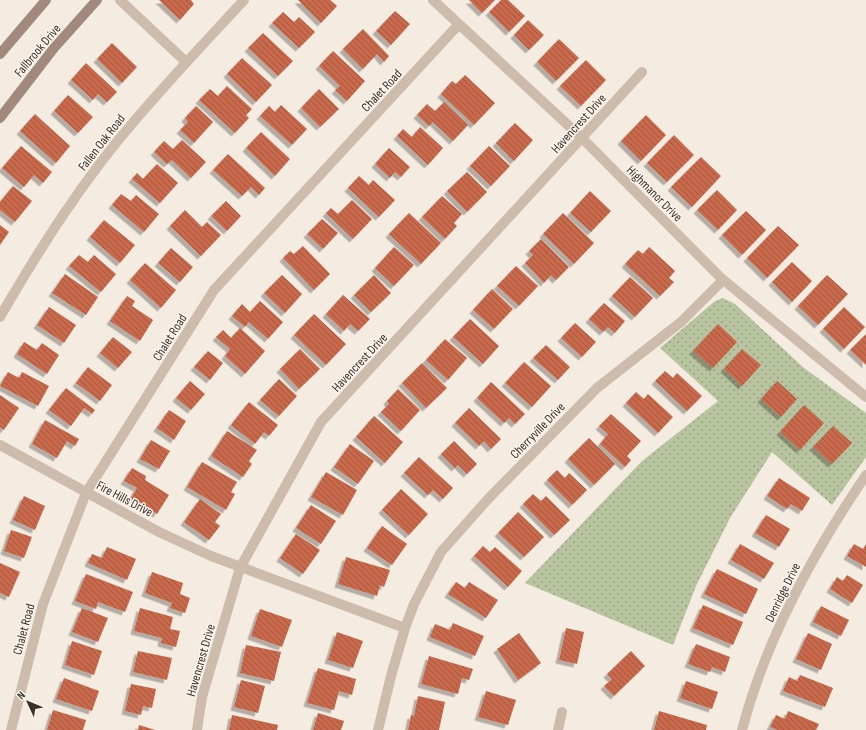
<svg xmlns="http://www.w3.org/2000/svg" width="866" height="730" viewBox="0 0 866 730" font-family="'Sofia Sans Condensed',sans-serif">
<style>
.grass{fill:url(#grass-dots)}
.building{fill:url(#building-back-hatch);filter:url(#shadow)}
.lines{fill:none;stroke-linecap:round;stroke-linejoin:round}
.street{stroke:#cdbbac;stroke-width:10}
.secondary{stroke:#a18a7d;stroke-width:10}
.labels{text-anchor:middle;stroke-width:3;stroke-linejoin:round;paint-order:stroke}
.street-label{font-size:13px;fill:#3b302b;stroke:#fbf5ee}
</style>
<defs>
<pattern id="grass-dots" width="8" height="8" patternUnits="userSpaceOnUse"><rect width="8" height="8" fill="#b8c4a0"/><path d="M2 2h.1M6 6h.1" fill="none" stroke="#97a083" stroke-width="1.8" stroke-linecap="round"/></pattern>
<pattern id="building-back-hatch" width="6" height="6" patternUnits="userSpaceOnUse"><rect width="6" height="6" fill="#c8694b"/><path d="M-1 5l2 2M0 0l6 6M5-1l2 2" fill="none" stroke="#a4573f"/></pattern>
<filter id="shadow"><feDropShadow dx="-3.5" dy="3.5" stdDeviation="0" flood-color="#0004"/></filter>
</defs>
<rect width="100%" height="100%" fill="#f4ebe1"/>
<path class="grass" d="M723,298L735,304L804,368L866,413V457L832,505L772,452L730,518L696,586L673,645L525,583L642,461L718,401L660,348L715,301Z"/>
<path class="building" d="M159,0H191L194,4L180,20Z
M298,0H330L337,6L321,23Z
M469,0H495L482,13Z
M501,0H508L525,16L509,32L489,12Z
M395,11L410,24L391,45L376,31Z
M283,12L294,22L299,17L315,32L299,48L272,23Z
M528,20L544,35L529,50L514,35Z
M363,29L389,56L384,62L377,54L363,69L343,49Z
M263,33L293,61L278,76L248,48Z
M559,39L579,58L556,81L537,62Z
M112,43L137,67L122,83L97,59Z
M333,51L365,81L347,101L335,90L340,86L319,66Z
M242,58L272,85L256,102L227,74Z
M586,60L606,80L581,106L560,86Z
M86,63L117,92L107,102L98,94L93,100L71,80Z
M465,75L495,103L474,125L441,94L452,81L456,84Z
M227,86L252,109L246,115L249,118L235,133L199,100L210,89L218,96Z
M319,89L339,109L320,127L301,108Z
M68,95L93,117L78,133L54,111Z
M444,102L468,125L453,141L433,122L429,126L417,115L427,104L435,111Z
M281,105L307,129L292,145L260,116L269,106L275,112Z
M196,106L213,122L194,143L180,130L188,122L185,118Z
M35,114L70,146L56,163L20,131Z
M646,115L666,135L641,161L621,141Z
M515,123L533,140L514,161L496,143Z
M420,127L443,148L428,165L397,136L403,129L412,137Z
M261,132L290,159L275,176L246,148Z
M674,135L694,155L667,182L647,163Z
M182,140L206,162L191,178L172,160L167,164L154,152L164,141L173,149Z
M21,146L52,172L43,183L34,175L24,187L2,168Z
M489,146L510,166L491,186L470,166Z
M389,148L410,167L401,177L395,172L390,178L375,164Z
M228,154L265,188L259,195L251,187L242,196L213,170Z
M701,157L721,176L692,207L671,187Z
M157,164L178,183L160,203L132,179L137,173L143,179Z
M467,172L487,192L467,212L447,191Z
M359,176L369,185L373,180L395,200L379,217L348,188Z
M13,186L32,201L15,222L0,210V202Z
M717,190L737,210L718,230L697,210Z
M590,191L611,211L591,232L570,213Z
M121,194L131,201L136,195L159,214L144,232L112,205Z
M442,196L462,214L454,223L457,226L445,239L422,217Z
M352,200L372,219L353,239L326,213L331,208L338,214Z
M226,201L241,216L227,231L211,216Z
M185,210L202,227L207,222L221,235L201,256L170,226Z
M746,211L766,230L742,255L722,235Z
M409,213L441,243L421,264L389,234Z
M563,213L594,243L574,264L543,234Z
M322,219L338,233L323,249L307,234Z
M104,220L135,245L120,263L90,237Z
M0,225L9,232L0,245Z
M778,226L799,245L767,278L747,258Z
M541,239L569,267L556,280L551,275L544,283L525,263L533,255L529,251Z
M303,246L330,274L314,290L283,258L290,251L294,254Z
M394,247L414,265L394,286L375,268Z
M649,247L675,271L669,278L674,282L660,296L625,264L638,250L643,254Z
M171,248L193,267L180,282L158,263Z
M79,255L88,262L94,255L116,274L101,292L69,266Z
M792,262L812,281L792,302L772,282Z
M145,263L176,290L161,308L130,280Z
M516,266L538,286L519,306L497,286Z
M65,274L98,297L86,315L52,293Z
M282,275L302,294L285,313L264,293Z
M374,275L391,293L371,312L354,295Z
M827,275L848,294L818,325L798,306Z
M630,277L653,298L635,317L612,296Z
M492,289L513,309L494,329L473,310Z
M343,295L370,319L358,331L350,324L344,331L326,314Z
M127,296L135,301L132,306L153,320L140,341L110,321Z
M260,301L283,322L268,339L249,322L245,327L232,316L242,304L250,312Z
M604,303L625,321L615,333L608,327L603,332L589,319Z
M49,307L76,325L64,343L37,325Z
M844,307L865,327L844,349L823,329Z
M314,314L346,344L326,365L294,335Z
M470,319L499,346L483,364L453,337Z
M575,323L596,342L582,357L561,338Z
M718,324L737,342L713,368L693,351Z
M240,328L265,351L245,374L225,356L230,349L216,337L223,330L231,338Z
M866,334V365L850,350Z
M113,337L132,352L118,368L100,353Z
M445,339L467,358L448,380L426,360Z
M24,342L37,350L42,343L59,355L47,374L17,354Z
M546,345L570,367L558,380L533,358Z
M300,349L320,369L299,389L280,369Z
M742,349L761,365L742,386L724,369Z
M208,351L223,363L210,380L194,367Z
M524,362L551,386L532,407L505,383Z
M422,363L447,388L426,408L402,383Z
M88,367L112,385L100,401L76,383Z
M665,371L673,378L677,373L702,396L687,411L655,381Z
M8,372L19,378L22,372L49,386L38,406L0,386Z
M279,379L297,396L279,416L260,400Z
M190,381L205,394L191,410L176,398Z
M777,381L797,399L781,417L761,399Z
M491,382L525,414L515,424L509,418L504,423L477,398Z
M66,388L95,410L92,414L84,408L71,426L49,410Z
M398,389L420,410L401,431L381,412L389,404L387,401Z
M636,392L644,399L648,394L673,417L658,433L626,403Z
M0,395L19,408L4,430L0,427Z
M249,402L278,425L269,436L264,432L255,444L231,425Z
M804,405L824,423L800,450L780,432Z
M469,408L501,439L491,449L484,441L479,446L455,423Z
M169,410L186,421L174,440L157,428Z
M611,414L641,441L627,456L631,460L625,467L600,444L608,434L599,426Z
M374,416L403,442L385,463L356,437Z
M45,420L79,439L75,446L67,441L57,458L32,444Z
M833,426L852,443L832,464L813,447Z
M227,431L257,450L249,461L252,464L243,477L211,456Z
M589,438L615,464L594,485L568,459Z
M151,440L170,451L159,469L140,459Z
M454,441L477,464L467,474L458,465L455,468L441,454Z
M350,444L374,461L358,484L334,467Z
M419,457L453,488L443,499L433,490L428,495L404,473Z
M202,462L237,482L231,492L235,494L226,510L187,487Z
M132,468L146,476L145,480L169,495L157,514L131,498L137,488L124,481Z
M557,470L565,478L569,473L587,490L572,505L547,480Z
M326,472L357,490L343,515L311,497Z
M779,478L810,498L802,511L791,504L787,509L767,496Z
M401,489L428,514L409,535L382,510Z
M533,494L541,501L546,496L570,520L554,535L523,504Z
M24,496L45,506L35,530L13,520Z
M200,499L221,514L215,522L220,526L209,540L184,522Z
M311,505L336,521L321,544L296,528Z
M518,512L544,537L524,557L498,533Z
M766,515L790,529L779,547L755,533Z
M382,526L407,544L392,565L367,548Z
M11,530L32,537L24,558L4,551Z
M296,534L320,550L303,574L280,558Z
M740,544L774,563L764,579L731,560Z
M854,544L863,549L866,544V567L847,556Z
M483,546L490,552L495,547L522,571L508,587L474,556Z
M107,547L136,559L127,580L88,563L92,554L102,558Z
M346,557L390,570L384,587L380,585L377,596L338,584Z
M0,563L20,572L9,597L0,593Z
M717,569L758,589L746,614L704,594Z
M152,572L183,583L180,594L190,598L185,613L170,608L172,603L145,593Z
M86,574L133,592L125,612L98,602L96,609L75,601Z
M847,575L863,585L852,603L830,589L837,577L843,581Z
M456,582L465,588L469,582L498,600L486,618L448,594Z
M703,605L743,622L733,645L693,628Z
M821,606L849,620L841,636L813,622Z
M82,608L108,618L98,642L72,632Z
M140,608L173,617L170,629L180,631L176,647L161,643L162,638L134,631Z
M260,609L292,620L282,647L251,636Z
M453,623L484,636L475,656L430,637L435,624L450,630Z
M566,628L584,632L577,664L559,660Z
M337,632L363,641L353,668L328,660Z
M519,633L541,663L518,680L497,649Z
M808,633L832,644L821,670L796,659Z
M72,641L102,651L94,675L65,665Z
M696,644L730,657L725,672L712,667L710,672L688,664Z
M246,645L281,652L274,681L240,673Z
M138,651L172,658L167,680L133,672Z
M631,651L645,666L614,696L604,686L612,679L607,674Z
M429,656L473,669L469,680L462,678L458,694L421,684Z
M318,668L356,679L352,695L339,691L334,710L307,703Z
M800,675L833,688L825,707L783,691L789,677L797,681Z
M64,678L99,691L92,711L56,699Z
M241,680L265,686L258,713L234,707Z
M686,681L718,692L712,709L680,698Z
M131,684L156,689L152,708L143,706L141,715L125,711Z
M486,691L516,700L508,725L478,717Z
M418,696L445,702L439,730H408L411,715L414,716Z
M53,710L86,720L83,730H47Z
M659,711L707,725L706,730H654Z
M788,711L819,724L816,730H778L770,727L776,715L785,719Z
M318,713L344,721L341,730H313Z
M232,715L278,725L277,730H229Z
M139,725L155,730H138Z"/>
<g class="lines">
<path class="street" d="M120,0L186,62
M433,0L582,138L721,278L866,397
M0,317C40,248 83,180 136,119C171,78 208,39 244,0
M0,445L159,532L211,556L405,628
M11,730L43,604L86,493L214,290L459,24
M197,730L202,697L240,568L321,422L642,72
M378,730L391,676L405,628L414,604L441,552L488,499L597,388L681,322L723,280
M558,730L562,712
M742,730C766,638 813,553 866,475"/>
<path class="secondary" d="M0,54L46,0
M0,118L54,48L97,0"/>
</g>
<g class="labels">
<g class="street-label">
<text transform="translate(37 50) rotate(-50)" y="5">Fallbrook Drive</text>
<text transform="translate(381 90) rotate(-47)" y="5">Chalet Road</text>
<text transform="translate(578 123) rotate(-48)" y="5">Havencrest Drive</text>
<text transform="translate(101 142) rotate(-52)" y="5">Fallen Oak Road</text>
<text transform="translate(655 193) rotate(45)" y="5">Highmanor Drive</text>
<text transform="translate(169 337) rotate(-58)" y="5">Chalet Road</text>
<text transform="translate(359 362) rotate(-47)" y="5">Havencrest Drive</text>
<text transform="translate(537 430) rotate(-46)" y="5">Cherryville Drive</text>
<text transform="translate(125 498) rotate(28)" y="5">Fire Hills Drive</text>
<text transform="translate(782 592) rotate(-64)" y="5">Denridge Drive</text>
<text transform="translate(23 629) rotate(-75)" y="5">Chalet Road</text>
<text transform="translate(200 660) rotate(-74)" y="5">Havencrest Drive</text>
</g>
</g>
<g transform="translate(28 702) rotate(314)" stroke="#fbf5ee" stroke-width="3" paint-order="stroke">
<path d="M0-3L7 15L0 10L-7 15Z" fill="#3b302b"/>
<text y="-6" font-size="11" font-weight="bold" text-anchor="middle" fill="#3b302b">N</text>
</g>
</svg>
